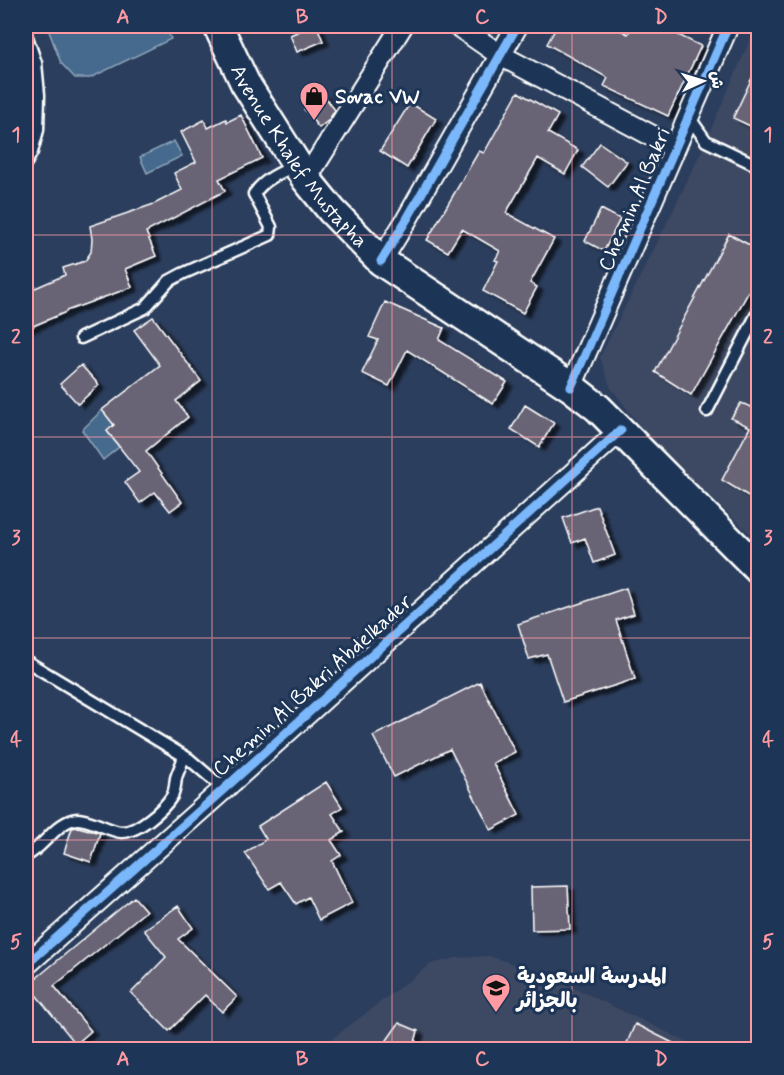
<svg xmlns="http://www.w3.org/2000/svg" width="784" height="1075" viewBox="0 0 784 1075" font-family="Mynerve,'Playpen Sans Arabic',sans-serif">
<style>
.built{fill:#3e4964}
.water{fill:#456b8d;stroke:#8fa6bb;stroke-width:1.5}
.building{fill:#696476;stroke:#fff;stroke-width:1.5;filter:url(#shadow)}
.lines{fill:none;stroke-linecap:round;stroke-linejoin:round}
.service-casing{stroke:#fff;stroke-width:15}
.minor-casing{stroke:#fff;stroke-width:24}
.secondary-casing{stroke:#fff;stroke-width:33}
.service{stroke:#1d3557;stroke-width:10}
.minor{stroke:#1d3557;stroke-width:20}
.secondary{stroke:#1d3557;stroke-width:28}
.cycleway-casing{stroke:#1d3557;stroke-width:13}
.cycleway{stroke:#7ab7fb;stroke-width:9}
.grid{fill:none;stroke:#ff9aa2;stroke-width:1.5;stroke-opacity:0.55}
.labels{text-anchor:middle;stroke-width:6;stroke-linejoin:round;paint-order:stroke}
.poi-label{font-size:21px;font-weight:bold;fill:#fff;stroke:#1d3557;text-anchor:start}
.street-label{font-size:21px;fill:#fff;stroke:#1d3557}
.neatline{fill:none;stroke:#ff9aa2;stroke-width:2}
.grid-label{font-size:20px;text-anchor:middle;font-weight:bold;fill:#ff9aa2}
</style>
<defs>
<filter id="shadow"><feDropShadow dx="6" dy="4" stdDeviation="1.5" flood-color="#0009"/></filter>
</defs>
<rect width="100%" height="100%" fill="#2c3e5d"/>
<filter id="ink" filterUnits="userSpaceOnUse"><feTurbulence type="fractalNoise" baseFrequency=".0167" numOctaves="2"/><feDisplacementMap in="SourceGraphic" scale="12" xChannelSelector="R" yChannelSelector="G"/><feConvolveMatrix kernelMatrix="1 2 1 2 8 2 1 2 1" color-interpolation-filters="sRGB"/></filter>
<g filter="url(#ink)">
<path class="built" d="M756,26H758V541L654,444L611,388L600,357L673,211L706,141Z
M489,956L549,976L702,1049L317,1050L431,964L455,958Z"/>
<path class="water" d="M47,26H165L171,39L90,78H75L61,63Z
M174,141L182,156L147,173L140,157Z
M102,410L114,425L107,431L119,447L103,460L82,430Z"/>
<path class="building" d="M312,26H317L323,41L297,52L290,35Z
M557,26H612L628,34L632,26H680L676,34L701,46L668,116L604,86L608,78L547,44Z
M759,63V130L733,118Z
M518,92L558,115L548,133L578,150L565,174L538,158L506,213L554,239L530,283L537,287L523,313L483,291L498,261L495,260L500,251L462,229L448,252L427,240L479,151L484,153Z
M323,94L335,110L329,120L319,128L304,109Z
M410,103L436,119L407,168L380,151Z
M241,115L262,158L219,179L225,191L146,232L156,256L125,269L132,287L66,311V312L26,329V292L65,275L63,268L85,261L91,252L92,239L90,226L154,204L182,190L174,173L196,162L181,132L204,120L208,128L226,119L227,122Z
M600,143L627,162L608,187L582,167Z
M601,209L620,219L604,251L585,241Z
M729,234L759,250V273L691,395L655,372Z
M385,302L444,328L439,340L507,382L493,404L407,350L389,386L362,373L378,340L369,337Z
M153,317L201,381L176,401L188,417L146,451L182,502L170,511L155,492L140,503L125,482L139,472L107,431L114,425L102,410L160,365L134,330Z
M81,365L99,385L78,404L60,384Z
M741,403L759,410V482L750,497L722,480L750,427L731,418Z
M525,405L554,423L539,447L511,429Z
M597,506L615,555L594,563L585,538L572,543L563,518Z
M626,588L634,614L616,620L635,679L563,702L547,654L529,659L518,624Z
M480,682L515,752L493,763L519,815L491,830L450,749L394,777L373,736Z
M326,782L342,807L332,814L344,832L331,840L341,855L332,861L352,903L319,920L308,897L296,904L281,882L269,889L245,853L266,839L258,826Z
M78,827L100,833L91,862L64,853L72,828Z
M568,886L570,929L532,930L531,887Z
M134,897L146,911L54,986L91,1031L76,1044L28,985Z
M178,906L193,928L178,939L237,997L222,1012L205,995L169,1031L131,993L166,957L144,930Z
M399,1023L418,1031L413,1050H380Z
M635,1024L687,1050H624Z"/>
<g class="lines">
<g class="service-casing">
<path id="service" d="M26,34L36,63L39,95L38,130L32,152L26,163
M689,117L706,141L758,166
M81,338L145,308L169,281L182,274L270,235L271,227L254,194C264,179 281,172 297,165
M707,411L758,312
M26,661L189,759L224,789
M26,856C43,848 58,820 77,819C88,818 109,831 121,832C137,833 164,809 172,796C175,791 175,784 176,778C178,771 182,764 184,756"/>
</g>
<g class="minor-casing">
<path id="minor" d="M458,26L500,55L675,148
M306,179L402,26
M381,261L407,219L517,26
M571,387L728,26
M26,965L224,789L621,430"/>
</g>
<g class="secondary-casing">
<g id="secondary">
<path id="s1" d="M218,26L245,83L306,179L332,211L381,261L571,387L598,408L758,569"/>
</g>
</g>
<use href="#service" class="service"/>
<use href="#minor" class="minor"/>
<use href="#secondary" class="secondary"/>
<g class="cycleway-casing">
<path id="cycleway" d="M381,261L407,219L517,26
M571,387L728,26
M26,965L224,789L621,430"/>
</g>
<use href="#cycleway" class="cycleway"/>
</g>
</g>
<path class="grid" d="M212,26V1050M392,26V1050M572,26V1050M26,235H758M26,437H758M26,638H758M26,840H758"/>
<defs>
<g id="shop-pin" transform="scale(1.5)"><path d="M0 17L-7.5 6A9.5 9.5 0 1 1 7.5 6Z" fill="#ff9aa2" stroke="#1d3557"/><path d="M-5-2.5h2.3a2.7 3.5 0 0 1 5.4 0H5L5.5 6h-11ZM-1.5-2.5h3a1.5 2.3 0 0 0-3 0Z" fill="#111"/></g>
<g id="school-pin" transform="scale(1.5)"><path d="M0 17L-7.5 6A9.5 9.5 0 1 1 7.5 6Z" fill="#ff9aa2" stroke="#1d3557"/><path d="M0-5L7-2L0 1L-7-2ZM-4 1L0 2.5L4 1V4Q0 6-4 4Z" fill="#111"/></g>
</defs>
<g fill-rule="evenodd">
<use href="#shop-pin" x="314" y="96"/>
<use href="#school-pin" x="496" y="988"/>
</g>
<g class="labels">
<g class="poi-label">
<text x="335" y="103">Sovac VW</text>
<text x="517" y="983">المدرسة السعودية<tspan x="517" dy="24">بالجزائر</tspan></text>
</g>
<g class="street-label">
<text dy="7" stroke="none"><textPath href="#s1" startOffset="154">Avenue Khalef Mustapha</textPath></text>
<text transform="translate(634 199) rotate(-67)" y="7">Chemin Al Bakri</text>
<text transform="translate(312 685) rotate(-42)" y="7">Chemin Al Bakri Abdelkader</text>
</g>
</g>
<rect width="784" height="1075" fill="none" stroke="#1d3557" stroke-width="66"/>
<g transform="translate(703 81) rotate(86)" stroke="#1d3557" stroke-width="4.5" paint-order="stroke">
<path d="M0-4.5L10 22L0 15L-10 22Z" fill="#ffffff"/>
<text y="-9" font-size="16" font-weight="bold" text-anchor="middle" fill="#ffffff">ش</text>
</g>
<rect x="33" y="33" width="718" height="1009" class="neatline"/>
<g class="grid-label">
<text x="123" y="23">A</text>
<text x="302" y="23">B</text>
<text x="482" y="23">C</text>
<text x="661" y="23">D</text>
<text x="16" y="141">1</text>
<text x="768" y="141">1</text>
<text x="16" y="343">2</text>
<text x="768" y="343">2</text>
<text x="16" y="544">3</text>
<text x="768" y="544">3</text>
<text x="16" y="746">4</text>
<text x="768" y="746">4</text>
<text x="16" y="948">5</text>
<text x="768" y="948">5</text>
<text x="123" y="1065">A</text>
<text x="302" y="1065">B</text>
<text x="482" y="1065">C</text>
<text x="661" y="1065">D</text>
</g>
</svg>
